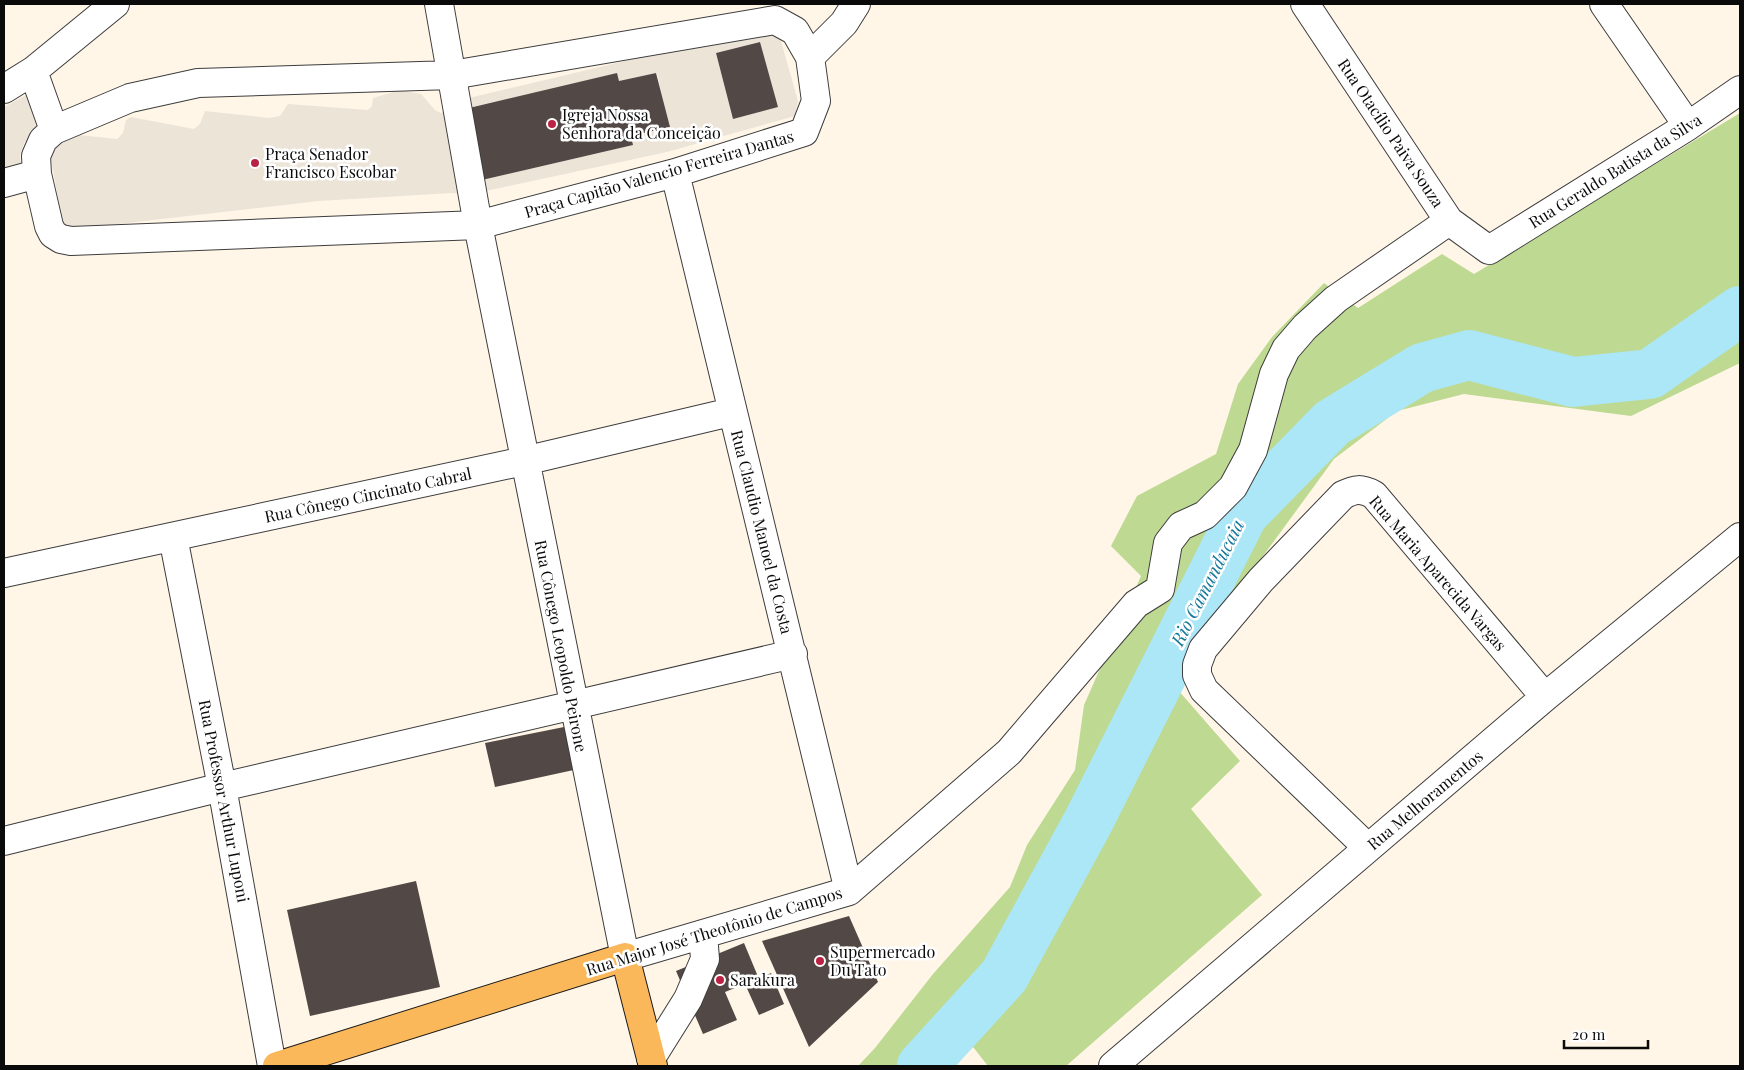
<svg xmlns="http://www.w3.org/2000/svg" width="1744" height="1070" viewBox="0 0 1744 1070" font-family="'Playfair Display',serif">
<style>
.forest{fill:#bed991}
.plaza{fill:#ede4d8;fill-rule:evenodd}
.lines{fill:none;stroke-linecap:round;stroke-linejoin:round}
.river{stroke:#abe7f6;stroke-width:50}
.building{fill:#524946}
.minor-casing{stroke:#3d3d3d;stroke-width:30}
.major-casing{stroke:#1b1b1b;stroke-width:30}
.minor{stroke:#fff;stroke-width:28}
.major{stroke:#fab85b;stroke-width:28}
.poi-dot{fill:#ba2244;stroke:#fff;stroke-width:2}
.labels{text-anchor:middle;stroke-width:5;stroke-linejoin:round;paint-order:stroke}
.poi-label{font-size:16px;fill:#0a0a0a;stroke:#fff;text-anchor:start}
.street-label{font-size:16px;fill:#0a0a0a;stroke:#fff}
.water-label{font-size:18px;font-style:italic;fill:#14789b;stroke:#fff}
</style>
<rect width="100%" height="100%" fill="#fff6e7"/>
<path class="forest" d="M1740,113V363L1631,416L1464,394L1397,411L1334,459L1171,682L1240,761L1191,809L1262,895L1066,1066H988L973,1047L952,1066H858L875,1048L933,974L1010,887L1027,845L1075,770L1084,705L1141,576L1111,546L1137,496L1216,454L1238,384L1272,337L1324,283L1358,308L1442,254L1474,274Z"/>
<path class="plaza" d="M743,33L779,34L798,101L795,116L667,152L472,194L452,193L319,201L83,228L66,225L62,219L50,155L53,147L69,134L117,139L123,133L126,120L131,117L194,129L200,124L205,111L269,118L280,116L288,104L368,110L372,106L373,98L400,90L421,94L435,110L441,113L460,100ZM759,42H760L733,119L716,53ZM617,73L619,81L657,73L669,127L631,136L633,145L482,180Z
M28,94L40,124L24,143L20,155L21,166L4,170V107Z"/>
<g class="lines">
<path class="river" d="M922,1066L1004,976L1088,822L1243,514L1332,423L1422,368L1469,355L1573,382L1650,374L1740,311"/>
</g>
<path class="building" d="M760,42L778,107L733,119L716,53Z
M617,73L619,81L656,73L670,127L631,136L633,145L482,180L465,109Z
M574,725L583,768L495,787L485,743Z
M416,881L440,987L310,1016L287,910Z
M849,916L878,982L809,1047L762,941Z
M744,943L759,979L771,973L784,1004L759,1015L745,984L725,992L737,1020L703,1034L676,971Z"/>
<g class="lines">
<g class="minor-casing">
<path id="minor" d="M439,4L478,225L625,957L849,891L1009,752L1136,604L1160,589L1168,543L1181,526L1205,515L1233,487L1253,450L1274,374L1286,349L1305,327L1336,299L1449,221
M1305,4L1449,221L1489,250L1688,126L1740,90
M1604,4L1688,126
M775,20L795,31L810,57L816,101L804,132L675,173L478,225L71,241L61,239L53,234L49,226L37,174L36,156L43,140L54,130L130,98L198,83L452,75Z
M810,57L844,23L856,4
M33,71L54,130
M4,89L33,71L115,4
M675,173C731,413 793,651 849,891
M4,183L37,174
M173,537L222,787L272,1066
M4,573L524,461L731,412
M4,841L222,787L793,654
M1368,848L1204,690L1197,675V665L1203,649L1261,580L1343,495C1355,489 1361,488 1374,495L1545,697
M651,1058L688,999L705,959L703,934
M1113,1066L1545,697L1740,537"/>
</g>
<g class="major-casing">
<path id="major" d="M277,1066L625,957L653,1066"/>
</g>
<use href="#minor" class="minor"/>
<use href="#major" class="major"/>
</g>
<g class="poi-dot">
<circle cx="552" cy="124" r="5"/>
<circle cx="255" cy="163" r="5"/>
<circle cx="820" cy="961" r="5"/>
<circle cx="720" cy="980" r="5"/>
</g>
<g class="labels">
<g class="poi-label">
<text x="562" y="121">Igreja Nossa<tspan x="562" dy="18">Senhora da Conceição</tspan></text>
<text x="265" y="160">Praça Senador<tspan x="265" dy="18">Francisco Escobar</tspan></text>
<text x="830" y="958">Supermercado<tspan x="830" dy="18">Du Tato</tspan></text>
<text x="730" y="986">Sarakura</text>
</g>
<g class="street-label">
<text transform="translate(1391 133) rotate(56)" y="6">Rua Otacílio Paiva Souza</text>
<text transform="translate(1615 171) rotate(-32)" y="6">Rua Geraldo Batista da Silva</text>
<text transform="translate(659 174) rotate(-16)" y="6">Praça Capitão Valencio Ferreira Dantas</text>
<text transform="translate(368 495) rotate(-12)" y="6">Rua Cônego Cincinato Cabral</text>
<text transform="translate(762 532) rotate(76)" y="6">Rua Claudio Manoel da Costa</text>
<text transform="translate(1438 573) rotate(49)" y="6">Rua Maria Aparecida Vargas</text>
<text transform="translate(561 646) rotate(79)" y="6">Rua Cônego Leopoldo Peirone</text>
<text transform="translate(1425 800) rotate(-40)" y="6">Rua Melhoramentos</text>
<text transform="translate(224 801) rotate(79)" y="6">Rua Professor Arthur Luponi</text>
<text transform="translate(714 931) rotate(-17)" y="6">Rua Major José Theotônio de Campos</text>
</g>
<g class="water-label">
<text transform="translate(1208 583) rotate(-63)" y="6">Rio Camanducaia</text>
</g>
</g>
<rect width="1744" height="1070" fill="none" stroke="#0a0a0a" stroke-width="10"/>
<path d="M1564 1040v8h84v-8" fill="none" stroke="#0a0a0a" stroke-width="2.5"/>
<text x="1572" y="1040" font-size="15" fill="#0a0a0a" stroke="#ffffff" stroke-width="4" paint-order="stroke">20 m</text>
</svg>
